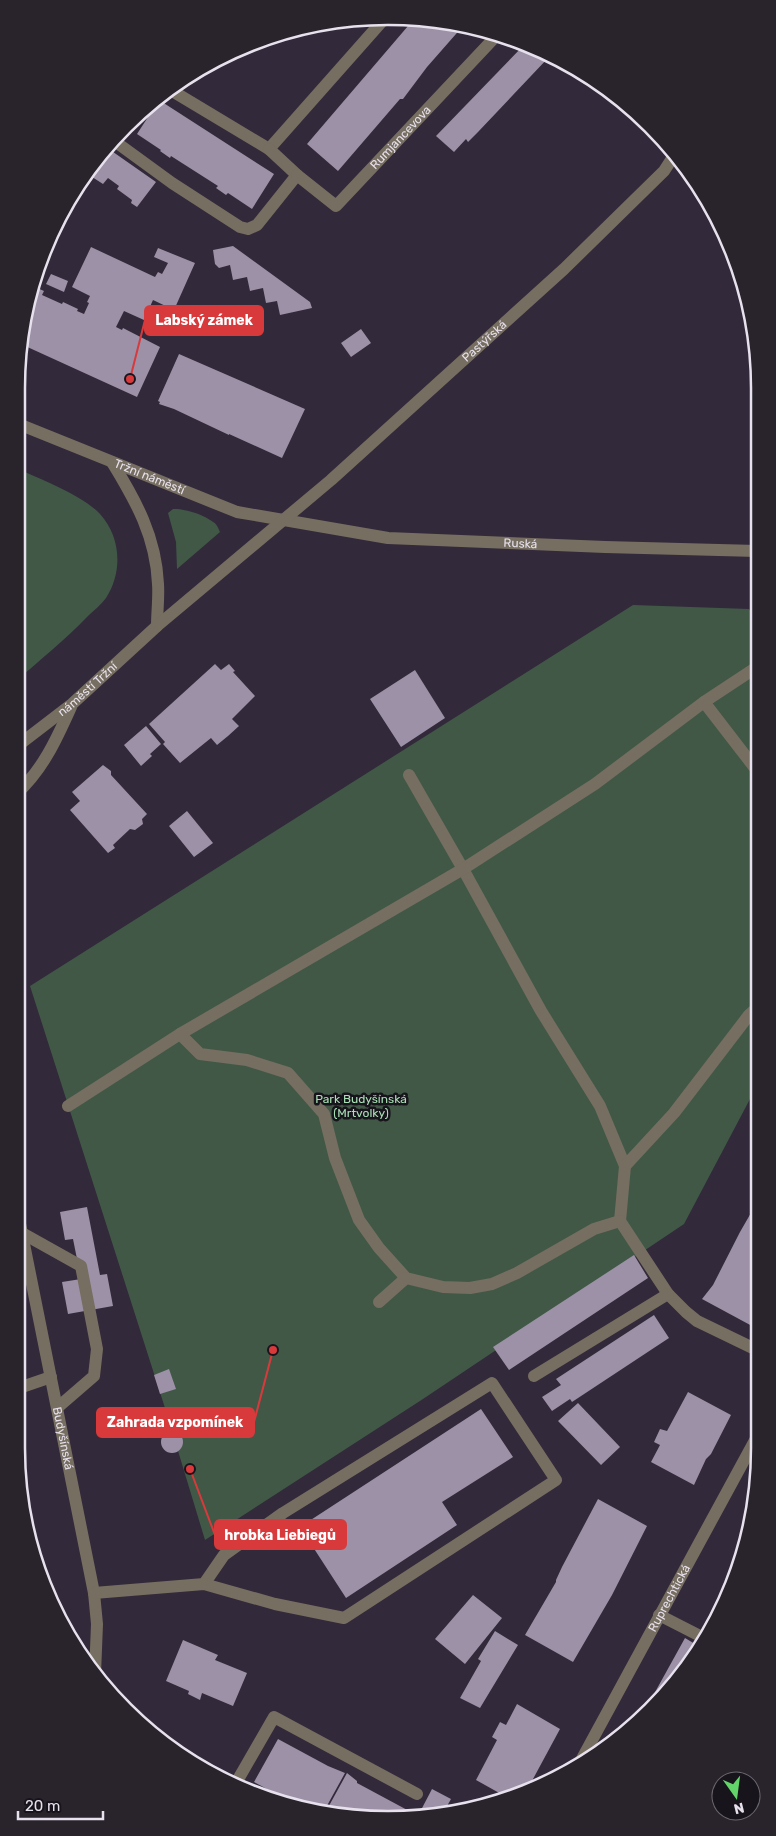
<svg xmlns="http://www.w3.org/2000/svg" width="776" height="1836" viewBox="0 0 776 1836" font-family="Rubik,sans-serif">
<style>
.green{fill:#415847}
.building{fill:#9c91a6}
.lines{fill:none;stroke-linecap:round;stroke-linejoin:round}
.minor{stroke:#766e60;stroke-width:12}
.labels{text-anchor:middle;stroke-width:5;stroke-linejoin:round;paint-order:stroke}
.street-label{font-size:12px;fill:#e7e1ed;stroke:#18141b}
.park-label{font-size:12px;fill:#a9e0b6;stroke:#18141b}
.rim{fill:none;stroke:#e7e1ed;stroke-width:2.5}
.leader{fill:none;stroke:#d83a3c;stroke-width:2}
.callout-dot{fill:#d83a3c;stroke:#18141b;stroke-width:2}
.callout{fill:#d83a3c;stroke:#d83a3c;stroke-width:2}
.callout-label{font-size:14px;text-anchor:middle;font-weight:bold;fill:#fff}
</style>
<rect width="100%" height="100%" fill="#32293a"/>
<path class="green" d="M16,468C38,478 84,496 100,514C121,537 123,572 106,598C101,605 93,611 87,617C65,640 40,660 16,681Z
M173,509C184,508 205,515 213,522C217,524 218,528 220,532L177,569L176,542L168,513Z
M633,605L749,609L757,620L759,1082L684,1224L423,1399L205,1540L165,1408L30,986Z"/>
<path class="building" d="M414,19H437L463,26L427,67L403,99H400L338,171L307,144Z
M524,45L548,58L478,132L468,142L466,139L454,152L436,136Z
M159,100L274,174L252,209L228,193L226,195L216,188L218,186L171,156L170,158L160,151L161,150L137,134Z
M106,147L156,182L137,207L131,203L132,200L117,189L119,186L108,178L103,184L89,175L94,168L92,166Z
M233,246L310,302L312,308L280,315L277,301L266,303L263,288L250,291L247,277L233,280L230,265L219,268L215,264L213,250Z
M91,247L155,277L158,272L162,274L168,263L154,257L158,248L195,263L174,310L153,300L144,320L124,311L116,327L122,330L123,328L160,347L137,397L23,345L33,286L44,291L42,295L62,304L63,302L78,309L77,311L84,314L89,303L87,302L90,296L72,287Z
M51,274L68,281L64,292L46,284Z
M361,329L371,343L351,357L341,343Z
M179,354L305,409L282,458L229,434V435L174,409L159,404L160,402L158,401Z
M215,664L221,670L229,664L235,671L233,672L255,696L232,719L239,726L228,736L217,745L211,738L180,763L163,744L165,742L149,724Z
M415,670L445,718L401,747L370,699Z
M146,726L161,744L150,754L152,756L141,766L124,745Z
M103,765L111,771V775L147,814L142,819L143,824L135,830L130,829L113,845L115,848L108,853L70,810L80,801L72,792Z
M187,811L213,843L194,857L169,826Z
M759,1199V1313L752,1326L702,1299L713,1285L740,1232Z
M87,1207L100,1275L107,1274L113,1306L68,1314L62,1282L81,1279L73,1239L65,1240L60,1212Z
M634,1255L648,1278L509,1370L493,1347Z
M654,1315L669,1338L572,1402L570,1399L552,1411L542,1397L561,1385L556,1379Z
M169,1369L176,1389L160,1394L154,1375Z
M688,1392L731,1415L711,1454L706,1459L694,1485L651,1462L660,1445L654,1442L660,1429L667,1431Z
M578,1403L620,1447L601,1465L558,1421Z
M481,1409L513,1457L442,1502L457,1525L346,1598L300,1527Z
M161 1442a11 11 0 1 1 22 0a11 11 0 1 1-22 0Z
M598,1499L647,1526L612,1595L573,1662L525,1635L556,1582V1580L562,1567Z
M473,1595L502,1618L465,1664L435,1639Z
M495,1631L518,1645L480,1708L460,1698L481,1661L478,1659Z
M685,1638L700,1647L668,1693L653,1705L649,1703Z
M183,1640L218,1655L215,1660L247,1673L233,1706L202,1693L200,1700L188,1694L189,1691L166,1681Z
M517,1704L560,1729L526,1792L510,1799L476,1780L497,1740L492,1737L500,1722L506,1725Z
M278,1739L328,1766L345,1773L323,1813H316L298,1806L254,1782Z
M347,1773L357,1781V1783L411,1812L409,1816L325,1813Z
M432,1789L451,1799L442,1815L432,1816L421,1810Z"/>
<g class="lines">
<g class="minor">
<path d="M169,89L269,149L385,18"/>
<path d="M116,136L113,140L172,183L240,227L248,229L257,225L297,175L269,149"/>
<path id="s1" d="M297,175L336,206L498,34"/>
<path id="s2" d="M16,423L237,512L388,538L605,547L757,551"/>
<path d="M112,462C136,501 156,537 158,584C159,597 157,612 157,626"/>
<path d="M704,702L758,772"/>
<path id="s3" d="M16,747L72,704L157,626L331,480L564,269L664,171L675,154"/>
<path d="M409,775L463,869L541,1011L600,1106L625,1166L620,1221L668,1294L686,1312L697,1321L759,1351"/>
<path d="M16,794C43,770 57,738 71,707"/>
<path d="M180,1034L200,1054L247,1060L288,1073L324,1114L335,1158L359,1220L379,1248L406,1278L443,1287L470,1288L492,1284L517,1273L594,1229L620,1221"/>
<path d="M68,1106L180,1034L463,869L595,784L704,702L757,667"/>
<path d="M625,1166L674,1113L749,1015L758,1007"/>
<path id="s4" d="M16,1204L94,1593L97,1624L95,1674"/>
<path d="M22,1233L81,1266L97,1349L94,1376L57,1408"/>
<path d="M379,1302L406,1278"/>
<path d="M534,1376L668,1294"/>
<path d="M16,1389L51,1377"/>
<path d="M94,1593L204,1584L275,1604L344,1618L556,1480L492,1383L283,1513L224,1555L204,1584"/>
<path d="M659,1615L706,1639"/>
<path id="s5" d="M578,1766L760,1431"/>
<path d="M236,1783L274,1717L417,1794"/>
</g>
</g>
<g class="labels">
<g class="street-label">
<text dy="4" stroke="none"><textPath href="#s1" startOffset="144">Rumjancevova</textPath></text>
<text dy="4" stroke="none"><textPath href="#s3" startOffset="620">Pastýřská</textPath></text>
<text dy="4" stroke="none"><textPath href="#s2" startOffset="144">Tržní náměstí</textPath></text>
<text dy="4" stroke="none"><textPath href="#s2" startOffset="524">Ruská</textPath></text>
<text dy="4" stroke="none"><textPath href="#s3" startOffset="92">náměstí Tržní</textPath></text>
<text dy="4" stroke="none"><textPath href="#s4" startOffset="239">Budyšínská</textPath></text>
<text dy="4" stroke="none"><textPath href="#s5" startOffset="191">Ruprechtická</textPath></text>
</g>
<g class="park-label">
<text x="361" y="1103">Park Budyšínská<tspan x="361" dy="14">(Mrtvolky)</tspan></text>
</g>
</g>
<path d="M0 0H776V1836H0ZM388 25H388A363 363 0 0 1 751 388V1448A363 363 0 0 1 388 1811H388A363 363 0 0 1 25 1448V388A363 363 0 0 1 388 25Z" fill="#29242c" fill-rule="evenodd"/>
<path class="rim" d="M388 25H388A363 363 0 0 1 751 388V1448A363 363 0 0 1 388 1811H388A363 363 0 0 1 25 1448V388A363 363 0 0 1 388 25Z"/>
<path class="leader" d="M130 379L145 320M273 1350L254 1422M190 1469L215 1535"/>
<g class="callout-dot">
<circle cx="130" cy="379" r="5"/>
<circle cx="273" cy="1350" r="5"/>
<circle cx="190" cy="1469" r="5"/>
</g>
<g class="callout">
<rect x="145" y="306" width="118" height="29" rx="5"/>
<rect x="97" y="1408" width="157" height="29" rx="5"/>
<rect x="215" y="1520" width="131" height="29" rx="5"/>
</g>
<g class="callout-label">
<text x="204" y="325">Labský zámek</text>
<text x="175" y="1427">Zahrada vzpomínek</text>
<text x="280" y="1540">hrobka Liebiegů</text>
</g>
<g transform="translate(736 1796) rotate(166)"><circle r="24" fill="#18141b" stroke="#6b666f"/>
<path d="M0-4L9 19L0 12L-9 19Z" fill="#63d469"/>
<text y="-8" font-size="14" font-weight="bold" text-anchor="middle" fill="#e7e1ed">N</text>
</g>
<path d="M18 1811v8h85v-8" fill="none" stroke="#e7e1ed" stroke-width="2.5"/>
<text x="25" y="1811" font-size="15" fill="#e7e1ed" stroke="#18141b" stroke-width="4" paint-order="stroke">20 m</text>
</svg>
